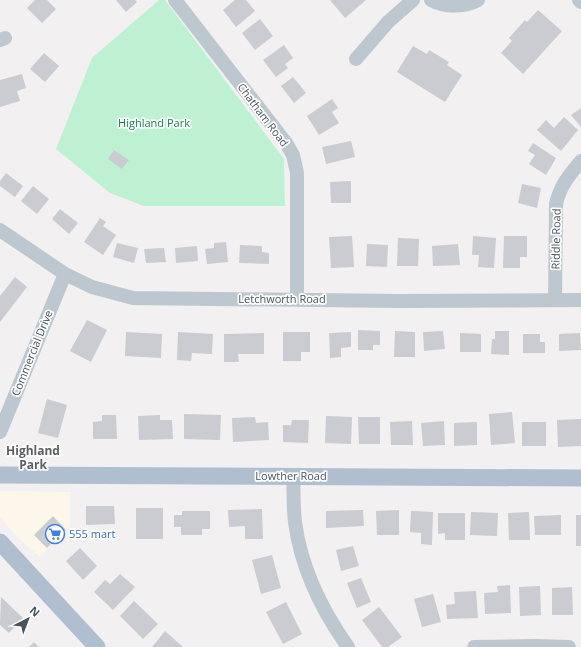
<svg xmlns="http://www.w3.org/2000/svg" width="581" height="647" viewBox="0 0 581 647" font-family="'Open Sans',sans-serif">
<style>
.commercial{fill:#fdf7e9}
.green{fill:#bdf1d2}
.building{fill:#caccd2}
.lines{fill:none;stroke-linecap:round;stroke-linejoin:round}
.minor{stroke:#bdc7cf;stroke-width:14}
.major{stroke:#afbfcf;stroke-width:17}
.labels{text-anchor:middle;stroke-width:3.5;stroke-linejoin:round;paint-order:stroke}
.street-label{font-size:11px;fill:#47535e;stroke:#fff}
.park-label{font-size:11px;fill:#15824d;stroke:#fff}
.shop-label{font-size:11px;fill:#366cbe;stroke:#fff;text-anchor:start}
.neighbourhood-label{font-size:12px;font-weight:bold;fill:#5c6065;stroke:#fff}
</style>
<rect width="100%" height="100%" fill="#f2f0f0"/>
<path class="commercial" d="M0,491L70,492V526L40,557L16,536L0,517Z"/>
<path class="green" d="M159,0H165L284,159L285,206H144L110,193L56,149L92,58Z"/>
<path class="building" d="M35,0H47L56,9L42,23L27,8Z
M116,0H135L137,2L126,12Z
M235,0H246L255,11L236,27L223,10Z
M330,0H366L345,18Z
M538,10L562,31L523,74L501,53L512,41L509,38L525,20L527,22Z
M260,19L273,36L255,50L242,33Z
M284,45L293,58L285,64L288,68L276,77L263,60Z
M413,46L427,54L429,50L449,62L447,65L462,75L445,102L397,72Z
M44,53L59,66L45,82L30,69Z
M22,74L26,88L17,91L20,101L0,107V80Z
M293,77L306,93L294,103L281,86Z
M332,99L338,108L332,112L339,123L319,135L307,116Z
M581,108V127L571,115Z
M564,117L578,130L561,151L537,130L546,120L554,128Z
M351,141L355,157L326,164L322,147Z
M533,143L556,158L546,175L529,164L535,155L528,151Z
M114,150L129,160L122,169L108,159Z
M6,173L23,186L15,197L0,186V181Z
M351,181V203H331L330,182Z
M522,184L541,188L537,208L518,203Z
M33,186L49,199L37,214L21,201Z
M60,209L78,223L69,234L52,219Z
M100,218L106,222L103,226L116,235L103,255L84,242Z
M352,236L354,267L331,268L329,237Z
M473,236L496,238L494,268L478,267L479,255H472Z
M504,236H527V257H520V268H503Z
M398,238L419,239L418,266H397Z
M226,242L228,262L207,264L205,249L214,248V243Z
M117,243L138,248L134,263L113,257Z
M367,244L388,245L387,267L366,266Z
M458,244L460,265L433,266L432,246Z
M240,245L262,246V252L269,253V264L239,263Z
M197,246L198,261L176,263L175,248Z
M164,248L166,262L146,263L144,249Z
M15,277L27,287L0,322V296Z
M87,320L107,330L91,362L70,351Z
M358,330L380,331V345H373V350H358Z
M395,331L415,332V357H394Z
M443,331L445,349L424,351L423,332Z
M495,331H509V355L491,354L492,339H495Z
M126,332L162,334L161,358L125,356Z
M178,332L213,334L212,354L192,353L191,361L177,360Z
M283,332H310V352H301V361H283Z
M351,332V347L341,348V357L330,358L329,333Z
M264,333V354H238L239,362H224V334Z
M460,333L481,334V352H460Z
M580,333L581,350L559,351V334Z
M523,334H540V342H545V353H523Z
M47,399L67,405L58,438L38,433Z
M512,412L515,443L491,445L489,414Z
M184,414L221,415L220,440L184,439Z
M102,415H116L117,439H93V422L102,421Z
M160,415V420H172L173,439L139,440L138,416Z
M326,416L352,417L351,444L325,443Z
M255,417L256,423L268,422L269,440L233,442L232,418Z
M358,417H380V444H359Z
M581,419V446L558,447L557,420Z
M292,420H309L308,443L283,442V425H291Z
M412,421L413,445H391L390,422Z
M444,421L445,445L423,446L421,423Z
M477,422V445L454,446V423Z
M522,422H546V446H522Z
M86,506H114L115,524L86,525Z
M136,508H163V539H136Z
M262,509L263,539H245V526L229,527L228,510Z
M363,510L364,526L326,528V511Z
M399,510V535H377L376,511Z
M182,511H210V529H202V535H181V527H174V515H182Z
M411,511L433,512L432,545L421,544V533L410,532Z
M471,512L498,513L497,536L470,535Z
M529,512L530,540H509L508,513Z
M438,513H465V540H445V533L438,534Z
M561,515V535H535L534,516Z
M576,515H581V546H576Z
M53,516L66,530L47,548L34,535Z
M353,546L359,566L341,571L336,550Z
M80,548L97,566L83,580L66,561Z
M272,555L281,588L261,594L252,560Z
M120,574L135,587L113,610L94,592L105,580L110,584Z
M361,578L371,602L357,608L347,583Z
M510,585L511,613L485,614L484,593L498,592L497,586Z
M540,586L541,615L520,616L519,587Z
M572,587L573,615H552V588Z
M476,591L478,618L447,619L446,605L455,604L454,592Z
M433,594L441,622L422,627L414,599Z
M1,597L23,618L9,633L0,625Z
M134,601L158,624L143,639L120,616Z
M286,602L302,634L283,644L266,612Z
M379,607L402,637L388,647H382L362,620Z
M165,631L183,647H152Z
M34,642L39,647H29Z"/>
<g class="lines">
<path class="minor" d="M175,0L286,143L293,155L297,173V299
M431,0C445,8 465,7 478,0
M579,0L581,2
M0,40L5,38
M356,59L388,22L413,0
M0,230L65,274L92,287L133,298L399,301L581,300
M555,300L556,204C560,186 569,175 581,161
M0,432L65,274
M293,476C294,491 293,507 295,522C301,568 321,609 348,647
M474,647L535,646L569,647"/>
<path class="major" d="M0,475L581,478
M0,542L97,647"/>
</g>
<defs>
<g id="supermarket-ring" transform="scale(1)"><circle r="9.5" fill="#fff" stroke="#3f7fe0" stroke-width="1.5"/><path d="M-6-5.5h2.5l.6 2H6L4.5 2H-2.5L-4.4-4H-6ZM-1.5 3.2a1.3 1.3 0 1 0 .1 0ZM3 3.2a1.3 1.3 0 1 0 .1 0Z" fill="#3f7fe0"/></g>
</defs>
<g fill-rule="evenodd">
<use href="#supermarket-ring" x="55" y="534"/>
</g>
<g class="labels">
<g class="street-label">
<text transform="translate(263 115) rotate(53)" y="4">Chatham Road</text>
<text transform="translate(556 239) rotate(-89)" y="4">Riddle Road</text>
<text x="282" y="303">Letchworth Road</text>
<text transform="translate(32 353) rotate(-68)" y="4">Commercial Drive</text>
<text x="291" y="480">Lowther Road</text>
</g>
<g class="park-label">
<text x="154" y="127">Highland Park</text>
</g>
<g class="shop-label">
<text x="69" y="538">555 mart</text>
</g>
<g class="neighbourhood-label">
<text x="33" y="455">Highland<tspan x="33" dy="14">Park</tspan></text>
</g>
</g>
<g transform="translate(28 619) rotate(42)" stroke="#ffffff" stroke-width="3" paint-order="stroke">
<path d="M0-3L7 15L0 10L-7 15Z" fill="#47535e"/>
<text y="-6" font-size="11" font-weight="bold" text-anchor="middle" fill="#47535e">N</text>
</g>
</svg>
